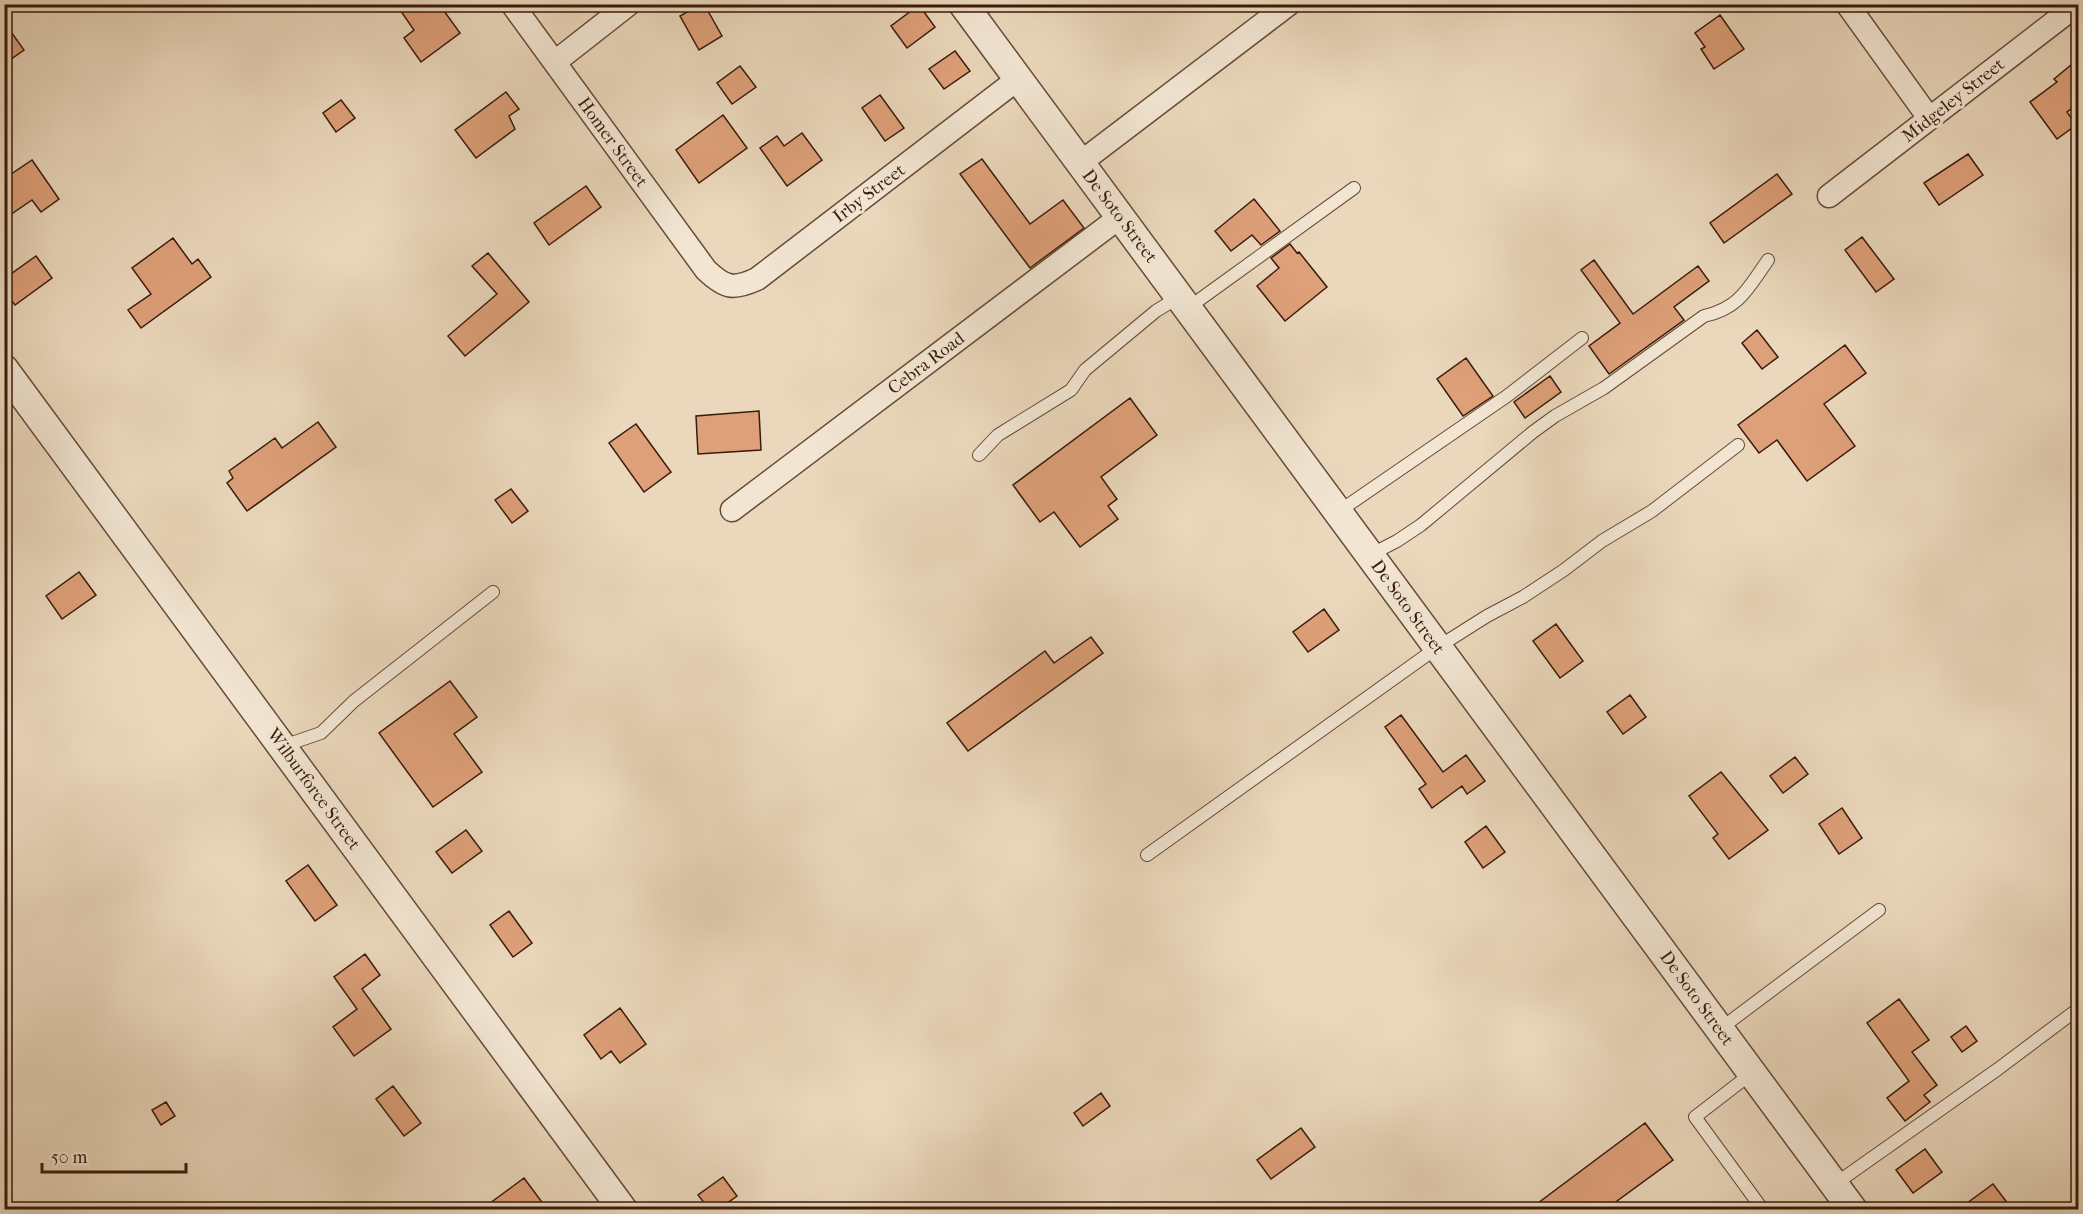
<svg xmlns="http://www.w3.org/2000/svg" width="2083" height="1214" viewBox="0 0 2083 1214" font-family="'IM FELL French Canon',serif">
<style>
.building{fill:#dea079;stroke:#391a0c;stroke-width:1.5}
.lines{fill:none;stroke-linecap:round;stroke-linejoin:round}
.service-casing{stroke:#664a38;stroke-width:14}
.minor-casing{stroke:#664a38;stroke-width:25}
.tertiary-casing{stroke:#664a38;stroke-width:31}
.service{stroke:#f2e6d3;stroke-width:12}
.minor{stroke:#f2e6d3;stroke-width:22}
.tertiary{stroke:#f2e6d3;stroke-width:28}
.labels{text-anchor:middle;stroke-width:6;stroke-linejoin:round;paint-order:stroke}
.street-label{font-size:18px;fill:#391a0c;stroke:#f2e6d3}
</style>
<rect width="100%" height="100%" fill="#ebd8bc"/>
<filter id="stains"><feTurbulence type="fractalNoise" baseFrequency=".00333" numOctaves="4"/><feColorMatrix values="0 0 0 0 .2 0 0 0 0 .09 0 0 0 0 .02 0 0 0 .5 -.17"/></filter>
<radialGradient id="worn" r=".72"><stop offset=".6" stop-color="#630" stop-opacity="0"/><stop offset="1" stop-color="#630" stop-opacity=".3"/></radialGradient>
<path class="building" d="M396,4H439L460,33L421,62L404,38L414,30Z
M701,4H704L722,36L699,50L680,16Z
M919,5L935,27L907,48L891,26Z
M1720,15L1744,49L1714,69L1701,49L1705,47L1695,33Z
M4,22L24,50L4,64Z
M955,51L970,71L944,89L929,69Z
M2071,65L2079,74V103L2067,112L2076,125L2057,139L2030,102L2057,82L2054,79Z
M740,66L756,87L732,104L717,83Z
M506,92L519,109L509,116L515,129L476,158L455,130Z
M880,95L904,128L885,141L862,108Z
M341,100L355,118L336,132L323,113Z
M723,115L747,148L699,183L676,150Z
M802,133L822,160L787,186L760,148L777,136L784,146Z
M1968,154L1983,175L1939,205L1924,183Z
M982,159L1030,224L1063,200L1084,228L1030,268L960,174Z
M32,160L59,199L41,212L32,200L4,219V179Z
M1777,174L1792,194L1724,243L1710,223Z
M586,186L601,207L549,245L534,223Z
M1254,199L1280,231L1261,245L1252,235L1231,251L1215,231Z
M1862,237L1894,279L1876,292L1845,250Z
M173,238L192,264L198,259L211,277L141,328L128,310L151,294L132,268Z
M1290,244L1297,253L1299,252L1327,287L1285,321L1257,286L1279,268L1271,258Z
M488,253L529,302L465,356L448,336L497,294L472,266Z
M36,256L52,278L15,305L4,291V279Z
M1594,260L1633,314L1698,266L1709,281L1674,307L1684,320L1609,374L1589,346L1620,323L1581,270Z
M1757,330L1778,357L1762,369L1742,343Z
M1845,345L1866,373L1824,404L1855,446L1807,481L1777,440L1759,453L1738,425Z
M1466,358L1493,396L1463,416L1437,379Z
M1550,376L1561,392L1525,418L1514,402Z
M1130,398L1157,435L1101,477L1117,499L1108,506L1118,519L1080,547L1054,512L1040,522L1013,485Z
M759,411L761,450L698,454L696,416Z
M318,422L336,447L247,511L227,483L233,478L229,471L275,438L282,448Z
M636,424L671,472L644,492L609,443Z
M511,489L528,511L512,523L495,500Z
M79,572L96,595L62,619L46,596Z
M1324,609L1339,630L1308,652L1293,632Z
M1556,624L1583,661L1560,678L1533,641Z
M1091,637L1103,653L968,751L947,723L1045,651L1054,663Z
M450,681L477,717L454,734L482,772L433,807L379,733Z
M1630,695L1646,717L1623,734L1607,712Z
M1401,715L1443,772L1466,755L1485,781L1467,794L1462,786L1432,808L1419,789L1426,784L1385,727Z
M1795,757L1808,774L1783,793L1770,776Z
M1721,772L1768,830L1729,859L1713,838L1718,834L1689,796Z
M1842,808L1862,838L1839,854L1819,824Z
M1486,826L1505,852L1483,868L1465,842Z
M466,830L482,851L452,873L436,852Z
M308,865L337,905L315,921L286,881Z
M509,911L532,943L513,957L490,925Z
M365,954L380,975L362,989L391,1029L354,1056L333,1027L357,1009L334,977Z
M1899,999L1929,1040L1912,1052L1937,1085L1924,1095L1930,1102L1905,1121L1887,1098L1909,1081L1867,1023Z
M620,1008L646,1044L620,1063L611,1051L601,1059L584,1035Z
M1966,1026L1977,1041L1962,1052L1951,1037Z
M393,1086L421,1123L404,1136L376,1099Z
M1101,1093L1110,1106L1083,1126L1074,1113Z
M166,1102L175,1116L161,1125L152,1110Z
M1645,1123L1673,1160L1606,1209H1530Z
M1301,1128L1315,1147L1271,1179L1257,1160Z
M1925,1149L1942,1172L1913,1193L1896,1170Z
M723,1177L737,1196L719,1209H709L698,1195Z
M524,1178L547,1209H482Z
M1993,1184L2012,1209H1959Z"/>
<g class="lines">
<g class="service-casing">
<path id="service" d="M1188,308L1354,188
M979,455L998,435L1071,390L1085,370L1156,311L1179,297
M1338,512L1507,396L1582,338
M1370,555L1397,541L1421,525L1533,432L1555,416L1604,388L1704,316C1740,308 1748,288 1768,260
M283,746L321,733L354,701L493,592
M1147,855L1438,647L1487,616L1523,597L1564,570L1602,541L1652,511L1738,445
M1720,1029L1879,910
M1752,1073L1695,1117L1763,1210
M1835,1184L1998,1069L2078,1009"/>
</g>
<g class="minor-casing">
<path id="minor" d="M512,4L706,270C725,288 733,290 757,279L1018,79
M1847,4L1929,118
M555,62L629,4
M1080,163L1289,4
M1829,196L2078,4
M732,510L1120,217"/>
</g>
<g class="tertiary-casing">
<path id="tertiary" d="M963,4L1853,1210
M4,369L623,1210"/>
</g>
<use href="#service" class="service"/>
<use href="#minor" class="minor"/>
<use href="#tertiary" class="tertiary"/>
</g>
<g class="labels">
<g class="street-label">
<text transform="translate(1953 100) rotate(-38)" y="6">Midgeley Street</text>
<text transform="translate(613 142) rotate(54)" y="6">Homer Street</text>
<text transform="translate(869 193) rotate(-37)" y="6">Irby Street</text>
<text transform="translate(1120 216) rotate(53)" y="6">De Soto Street</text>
<text transform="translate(926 363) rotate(-37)" y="6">Cebra Road</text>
<text transform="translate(1408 607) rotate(54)" y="6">De Soto Street</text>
<text transform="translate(314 789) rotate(54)" y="6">Wilburforce Street</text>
<text transform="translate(1697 998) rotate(54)" y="6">De Soto Street</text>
</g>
</g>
<rect width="2083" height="1214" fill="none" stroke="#ebd8bc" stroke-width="24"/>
<rect x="6" y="6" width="2071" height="1202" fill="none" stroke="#391a0c" stroke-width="3"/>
<rect x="12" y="12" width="2059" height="1190" fill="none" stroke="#391a0c" stroke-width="1.5"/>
<path d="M42 1163v9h144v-9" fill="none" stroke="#391a0c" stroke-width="3"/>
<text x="51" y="1163" font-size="18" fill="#391a0c" stroke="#f2e6d3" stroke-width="4.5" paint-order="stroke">50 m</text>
<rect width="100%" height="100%" filter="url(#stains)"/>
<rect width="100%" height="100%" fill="url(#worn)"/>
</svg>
